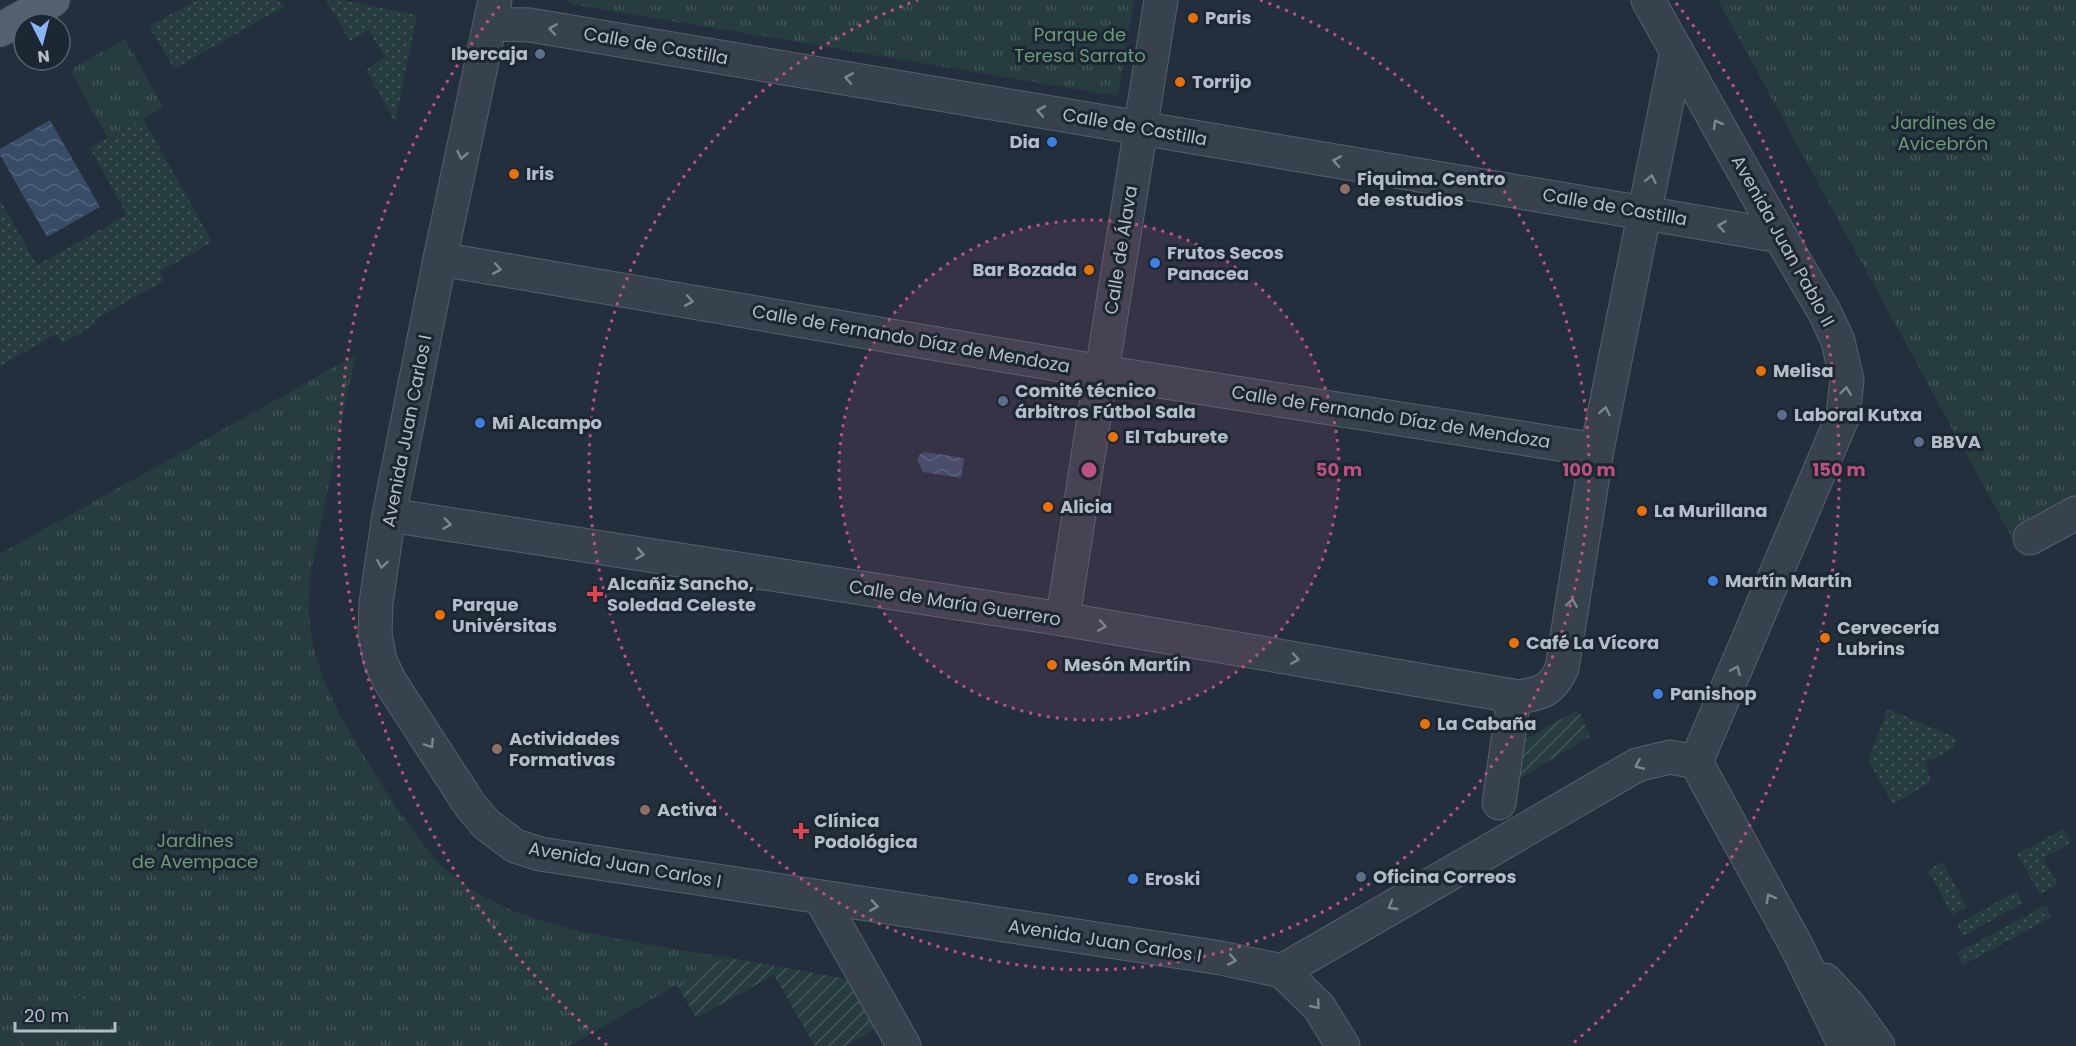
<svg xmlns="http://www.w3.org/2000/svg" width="2076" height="1046" viewBox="0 0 2076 1046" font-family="Poppins,sans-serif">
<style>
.grass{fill:url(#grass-dots)}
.park{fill:url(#park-tufts)}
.garden{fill:url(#garden-furrows)}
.pitch{fill:#263c3f}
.water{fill:url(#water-waves)}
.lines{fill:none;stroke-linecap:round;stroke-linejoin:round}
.minor-casing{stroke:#565f6c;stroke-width:35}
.major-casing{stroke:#414a57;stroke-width:35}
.minor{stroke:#38414e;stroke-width:33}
.major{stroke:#56606e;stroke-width:33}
.oneway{stroke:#7c8592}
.ring{fill:none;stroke:#bd5182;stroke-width:3;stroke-dasharray:3 6}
.food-dot{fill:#e8710a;stroke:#1d2633;stroke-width:2}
.service-dot{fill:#5c6f8a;stroke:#1d2633;stroke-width:2}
.shop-dot{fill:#3f7fe0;stroke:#1d2633;stroke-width:2}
.education-dot{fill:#8d6e63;stroke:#1d2633;stroke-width:2}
.health-dot{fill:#e0444e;stroke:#1d2633;stroke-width:2}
.labels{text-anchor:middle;stroke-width:6;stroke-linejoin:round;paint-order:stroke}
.poi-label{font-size:18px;font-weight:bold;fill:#b4bcc9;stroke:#1d2633;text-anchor:start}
.park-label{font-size:18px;fill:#6b9a76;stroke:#1d2633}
.street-label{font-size:18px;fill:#b4bcc9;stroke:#1d2633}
.centre{fill:#bd5182;stroke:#1d2633;stroke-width:3}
.ring-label{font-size:18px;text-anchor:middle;font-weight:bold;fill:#bd5182;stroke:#1d2633;stroke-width:6;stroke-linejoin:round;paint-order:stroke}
</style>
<defs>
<pattern id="grass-dots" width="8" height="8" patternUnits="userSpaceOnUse" patternTransform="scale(1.5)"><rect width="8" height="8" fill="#263c3f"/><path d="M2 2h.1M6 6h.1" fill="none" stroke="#435659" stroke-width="1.8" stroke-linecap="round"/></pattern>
<pattern id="park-tufts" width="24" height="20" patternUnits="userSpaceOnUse" patternTransform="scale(1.5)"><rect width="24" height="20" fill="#263c3f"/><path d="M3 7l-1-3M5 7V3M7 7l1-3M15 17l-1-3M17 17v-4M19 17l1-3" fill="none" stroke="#435659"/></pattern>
<pattern id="garden-furrows" width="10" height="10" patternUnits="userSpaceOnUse" patternTransform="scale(1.5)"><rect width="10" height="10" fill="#263c3f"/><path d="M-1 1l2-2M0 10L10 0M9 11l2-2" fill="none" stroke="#435659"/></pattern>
<pattern id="water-waves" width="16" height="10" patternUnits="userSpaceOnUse" patternTransform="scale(1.5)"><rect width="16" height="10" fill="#394c67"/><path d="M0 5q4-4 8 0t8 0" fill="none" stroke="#53647b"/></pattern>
</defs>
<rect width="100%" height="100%" fill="#242f3e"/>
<path class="grass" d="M198,0H276L285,6L174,69L149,26Z
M326,0H341L417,15L395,122L366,70L385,58L369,30L350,41Z
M143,118L212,242L159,272L164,281L94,320L96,324L62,344L56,334L0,366V200L37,265L127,215L90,148Z
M1888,709L1956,738L1954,748L1926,763L1931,782L1893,804L1868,760Z
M2063,829L2071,843L2043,858L2058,885L2040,894L2017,854Z
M1943,862L1967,907L1952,915L1928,870Z
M2017,891L2023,903L1963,936L1957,924Z
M2046,905L2052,917L1963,965L1957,953Z"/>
<path class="park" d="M567,0H1134L1118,96L571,4Z
M1718,0H2076V529L2023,558Z
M125,39L163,107L108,138L70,70Z
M356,355C344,407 334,458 324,510C317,544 307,579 309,613C311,666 337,711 363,755C386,791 417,843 449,872C495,913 555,926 614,938C651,945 688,952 726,957L569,1046H0V554Z"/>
<path class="garden" d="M1576,711L1580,713L1590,736L1517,780V744Z
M726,957L852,980L879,1027L845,1046H815L774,975L696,1018L677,985Z"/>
<path class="pitch" d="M81,995L93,1017L43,1046H24L16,1032Z"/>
<path class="water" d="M50,120L100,207L47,237L0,155V149Z
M925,452L964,458L961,478L923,472L917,460L920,454Z"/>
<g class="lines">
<g class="minor-casing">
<path id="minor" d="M495,0L440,259L389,515L376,603L375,634L380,660L389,680L470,805L486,824L515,846L540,854L1221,958L1282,971L1319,1007L1343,1046
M1648,0L1780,236L1825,313L1838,341L1847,380L1843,416L1696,762L1798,949L1845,1046
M490,24L530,25L1780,236
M1142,118L1161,0
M440,259L1102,372L1597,450
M1103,365L1140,134
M389,515L1062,619L1519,697C1543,693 1552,690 1562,668L1597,450L1677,51
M2030,538L2076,513
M1064,611L1100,379
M1499,803L1512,711
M820,897L904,1046
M1282,971L1637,765L1670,757L1696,762
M1825,980L1850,1007L1878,1046"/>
</g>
<g class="major-casing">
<path id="major" d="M0,30L53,0"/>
</g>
<use href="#minor" class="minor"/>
<use href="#major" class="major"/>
</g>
<defs><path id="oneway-chevron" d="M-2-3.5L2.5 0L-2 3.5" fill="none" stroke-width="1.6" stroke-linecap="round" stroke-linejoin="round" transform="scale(1.5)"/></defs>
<g class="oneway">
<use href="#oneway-chevron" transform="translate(553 29) rotate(-170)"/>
<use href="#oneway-chevron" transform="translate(849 78) rotate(-170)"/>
<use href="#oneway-chevron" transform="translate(1041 111) rotate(-170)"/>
<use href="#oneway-chevron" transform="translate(1717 124) rotate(-119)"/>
<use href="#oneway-chevron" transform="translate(462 155) rotate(102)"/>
<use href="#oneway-chevron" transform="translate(1337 161) rotate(-170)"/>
<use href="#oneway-chevron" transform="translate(1651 179) rotate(-78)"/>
<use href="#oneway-chevron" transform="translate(1722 226) rotate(-170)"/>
<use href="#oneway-chevron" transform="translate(497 269) rotate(10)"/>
<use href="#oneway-chevron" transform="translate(689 301) rotate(10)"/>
<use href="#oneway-chevron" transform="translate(1846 391) rotate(-82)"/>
<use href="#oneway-chevron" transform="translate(1605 411) rotate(-79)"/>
<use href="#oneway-chevron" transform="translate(447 524) rotate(9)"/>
<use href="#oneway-chevron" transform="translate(640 554) rotate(9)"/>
<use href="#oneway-chevron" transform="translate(382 564) rotate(99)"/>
<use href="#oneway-chevron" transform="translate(1572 603) rotate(-81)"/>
<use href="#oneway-chevron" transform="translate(1102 626) rotate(10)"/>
<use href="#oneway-chevron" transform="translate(1295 659) rotate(10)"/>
<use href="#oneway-chevron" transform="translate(1736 670) rotate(-67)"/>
<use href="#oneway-chevron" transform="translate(430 744) rotate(57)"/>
<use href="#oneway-chevron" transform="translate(1639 765) rotate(157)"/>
<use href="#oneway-chevron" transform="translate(1770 898) rotate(-119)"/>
<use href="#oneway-chevron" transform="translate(874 906) rotate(9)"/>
<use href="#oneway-chevron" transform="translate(1392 906) rotate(150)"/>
<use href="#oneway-chevron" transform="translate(1232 960) rotate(10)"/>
<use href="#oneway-chevron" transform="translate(1316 1005) rotate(51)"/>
</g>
<circle cx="1089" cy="470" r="250" fill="#bd5182" fill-opacity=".12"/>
<g class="ring">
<circle cx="1089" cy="470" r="250"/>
<path d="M1260 0A500 500 0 1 1 918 0"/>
<path d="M607 1045A750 750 0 0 1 502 3M1676 3A750 750 0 0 1 1571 1045"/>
</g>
<g class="food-dot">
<circle cx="1193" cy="18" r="6"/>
<circle cx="1180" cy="82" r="6"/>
<circle cx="514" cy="174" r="6"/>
<circle cx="1089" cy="270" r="6"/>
<circle cx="1761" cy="371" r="6"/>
<circle cx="1113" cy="437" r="6"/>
<circle cx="1048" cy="507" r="6"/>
<circle cx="1642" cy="511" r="6"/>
<circle cx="440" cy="615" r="6"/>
<circle cx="1825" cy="638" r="6"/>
<circle cx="1514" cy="643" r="6"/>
<circle cx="1052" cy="665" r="6"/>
<circle cx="1425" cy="724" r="6"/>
</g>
<g class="service-dot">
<circle cx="540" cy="54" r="6"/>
<circle cx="1003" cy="401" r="6"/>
<circle cx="1782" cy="415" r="6"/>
<circle cx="1919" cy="442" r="6"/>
<circle cx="1361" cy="877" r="6"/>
</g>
<g class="shop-dot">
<circle cx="1052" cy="142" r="6"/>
<circle cx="1155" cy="263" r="6"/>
<circle cx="480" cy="423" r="6"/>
<circle cx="1713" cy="581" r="6"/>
<circle cx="1658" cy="694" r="6"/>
<circle cx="1133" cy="879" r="6"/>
</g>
<g class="education-dot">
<circle cx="1345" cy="189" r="6"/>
<circle cx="497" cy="749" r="6"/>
<circle cx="645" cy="810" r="6"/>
</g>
<g class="health-dot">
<path d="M592 585h6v6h6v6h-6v6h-6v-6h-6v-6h6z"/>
<path d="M798 822h6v6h6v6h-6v6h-6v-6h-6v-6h6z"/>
</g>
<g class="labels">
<g class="poi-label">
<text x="1205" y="24">Paris</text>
<text x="528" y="60" text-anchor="end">Ibercaja</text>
<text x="1192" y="88">Torrijo</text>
<text x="1040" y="148" text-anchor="end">Dia</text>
<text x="526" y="180">Iris</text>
<text x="1357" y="185">Fiquima. Centro<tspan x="1357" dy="21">de estudios</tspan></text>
<text x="1167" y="259">Frutos Secos<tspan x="1167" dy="21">Panacea</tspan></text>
<text x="1077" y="276" text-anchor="end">Bar Bozada</text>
<text x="1773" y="377">Melisa</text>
<text x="1015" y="397">Comité técnico<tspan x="1015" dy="21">árbitros Fútbol Sala</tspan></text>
<text x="1794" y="421">Laboral Kutxa</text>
<text x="492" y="429">Mi Alcampo</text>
<text x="1125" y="443">El Taburete</text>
<text x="1931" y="448">BBVA</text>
<text x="1060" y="513">Alicia</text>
<text x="1654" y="517">La Murillana</text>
<text x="1725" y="587">Martín Martín</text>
<text x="607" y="590">Alcañiz Sancho,<tspan x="607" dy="21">Soledad Celeste</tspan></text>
<text x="452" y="611">Parque<tspan x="452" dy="21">Univérsitas</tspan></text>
<text x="1837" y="634">Cervecería<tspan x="1837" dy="21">Lubrins</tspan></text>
<text x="1526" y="649">Café La Vícora</text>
<text x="1064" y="671">Mesón Martín</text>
<text x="1670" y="700">Panishop</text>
<text x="1437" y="730">La Cabaña</text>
<text x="509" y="745">Actividades<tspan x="509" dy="21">Formativas</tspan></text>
<text x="657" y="816">Activa</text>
<text x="814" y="827">Clínica<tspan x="814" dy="21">Podológica</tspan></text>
<text x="1373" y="883">Oficina Correos</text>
<text x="1145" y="885">Eroski</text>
</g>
<g class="park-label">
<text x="1080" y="41">Parque de<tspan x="1080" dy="21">Teresa Sarrato</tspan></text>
<text x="1943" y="129">Jardines de<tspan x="1943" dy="21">Avicebrón</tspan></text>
<text x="195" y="847">Jardines<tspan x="195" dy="21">de Avempace</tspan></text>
</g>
<g class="street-label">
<text transform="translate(656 46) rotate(10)" y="6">Calle de Castilla</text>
<text transform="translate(1135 127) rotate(10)" y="6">Calle de Castilla</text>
<text transform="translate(1615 207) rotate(10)" y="6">Calle de Castilla</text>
<text transform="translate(1783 241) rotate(61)" y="6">Avenida Juan Pablo II</text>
<text transform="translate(1121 250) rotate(-81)" y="6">Calle de Álava</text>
<text transform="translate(911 339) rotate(10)" y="6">Calle de Fernando Díaz de Mendoza</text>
<text transform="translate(1391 417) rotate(9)" y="6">Calle de Fernando Díaz de Mendoza</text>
<text transform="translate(407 431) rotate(-79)" y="6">Avenida Juan Carlos I</text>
<text transform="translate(955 603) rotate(9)" y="6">Calle de María Guerrero</text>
<text transform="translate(625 865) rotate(10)" y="6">Avenida Juan Carlos I</text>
<text transform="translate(1105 941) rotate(9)" y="6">Avenida Juan Carlos I</text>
</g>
</g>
<circle cx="1089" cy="470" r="9" class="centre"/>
<g class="ring-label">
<text x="1339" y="476">50 m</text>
<text x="1589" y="476">100 m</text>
<text x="1839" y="476">150 m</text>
</g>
<g transform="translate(42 42) rotate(174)"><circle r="28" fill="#1d2633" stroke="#59626f" stroke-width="1.5"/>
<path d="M0-4.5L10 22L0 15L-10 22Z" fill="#8ab4f8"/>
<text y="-9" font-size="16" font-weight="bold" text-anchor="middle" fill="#b4bcc9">N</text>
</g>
<path d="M15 1022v9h100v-9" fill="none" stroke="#b4bcc9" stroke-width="3"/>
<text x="24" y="1022" font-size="18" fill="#b4bcc9" stroke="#1d2633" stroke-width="4.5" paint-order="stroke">20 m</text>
</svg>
